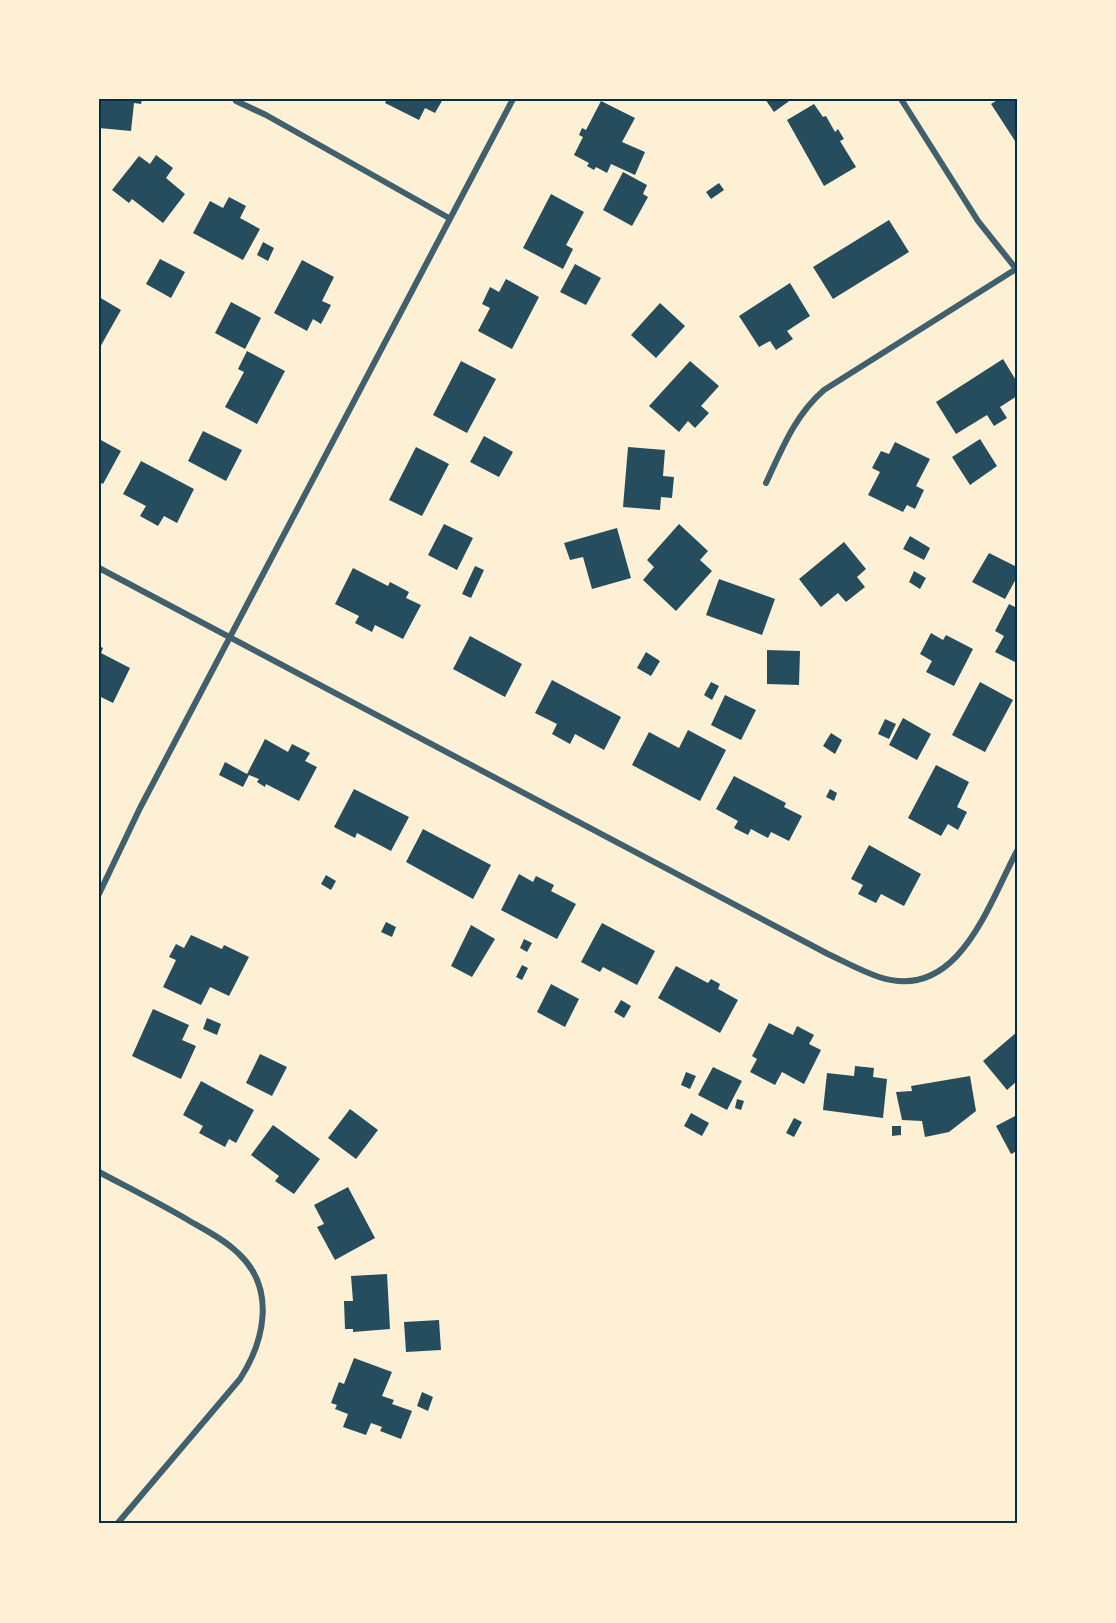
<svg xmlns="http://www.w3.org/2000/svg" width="1116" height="1623" viewBox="0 0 1116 1623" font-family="Signika,sans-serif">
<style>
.building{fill:#264d5e}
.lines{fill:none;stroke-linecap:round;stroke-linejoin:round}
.minor{stroke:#3f606c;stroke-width:6}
.neatline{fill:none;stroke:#003049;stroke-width:2}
</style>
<rect width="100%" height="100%" fill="#fdf0d5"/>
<path class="building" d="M99,99H142L141,104L134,103L131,131L99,128Z
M387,99H443L435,113L425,108L419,120L385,103Z
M765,99H792L774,112Z
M999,99H1017V144L991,104Z
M601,101L635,118L622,142L645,152L635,175L611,164L607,173L596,167L594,170L587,166L589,163L574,155L583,137L579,135L582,128L586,130Z
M814,104L823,117L826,116L835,132L838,129L844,139L840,141L856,167L824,186L787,120Z
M156,155L173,168L166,178L185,194L163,223L132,199L129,203L112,190L139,156L150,164Z
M623,172L647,185L643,194L648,197L632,226L603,210Z
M719,183L724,190L711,199L706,192Z
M551,194L584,212L566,245L573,249L563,269L523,248Z
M229,197L246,206L240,218L260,229L243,260L193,233L210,201L223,208Z
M889,220L909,252L833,299L813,267Z
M263,242L274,248L268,261L257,255Z
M160,259L185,272L171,298L146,284Z
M302,260L334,277L322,301L331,305L321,324L313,319L307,331L274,313Z
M575,264L601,278L586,305L560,292Z
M506,279L539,297L512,349L478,331L490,308L482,304L490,287L499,292Z
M790,283L810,316L787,331L793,339L776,350L770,341L759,347L739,316Z
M99,297L121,310L99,349Z
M231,302L261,318L245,349L215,333Z
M660,303L685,326L656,358L631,335Z
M247,351L285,371L257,424L225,407L244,372L238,369Z
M1003,359L1017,382V396L1000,407L1007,418L994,426L987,415L956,434L936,402Z
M461,361L496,379L467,433L433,415Z
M690,361L719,386L701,406L709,413L695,428L688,421L679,432L649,406Z
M203,431L242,450L226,481L188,461Z
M484,436L513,452L499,477L470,462Z
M99,439L121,451L103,484L99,482Z
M980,439L997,466L970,485L952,457Z
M895,442L930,459L916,486L924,490L915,509L907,505L903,512L868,495L880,472L872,468L881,451L889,454Z
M416,447L449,464L422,516L389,500Z
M628,447L665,450L663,476L674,477L672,498L661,497L660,510L623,507Z
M141,461L194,489L177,523L164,516L158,526L140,516L146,506L123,494Z
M444,524L473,538L457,570L428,555Z
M679,524L708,551L700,560L712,571L676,611L643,580L654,567L647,560Z
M617,528L631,578L592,589L583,557L570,560L564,543Z
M910,536L930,548L924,560L903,549Z
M844,542L866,569L857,577L865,587L846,602L838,593L821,607L799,579Z
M989,553L1017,567V577L1005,599L972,582Z
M475,566L484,570L471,598L462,594Z
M353,568L388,586L390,582L409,592L406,598L421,605L403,639L375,625L372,632L355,623L359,616L335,604Z
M914,571L926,578L920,589L909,582Z
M719,579L775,599L762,635L706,615Z
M1009,604L1017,608V663L995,652L1004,636L995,631Z
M931,633L943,640L946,635L973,649L954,686L926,672L932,661L920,654Z
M470,636L522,664L505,697L453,669Z
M99,646L103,648L101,653L130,668L113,703L99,696Z
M767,650L800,651L799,685L767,684Z
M646,652L660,661L651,676L637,668Z
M552,680L621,717L604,750L575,734L570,744L552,734L557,724L535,713Z
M711,682L719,686L712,700L704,695Z
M980,682L1013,700L985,752L952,735Z
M725,695L756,710L741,740L711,725Z
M903,718L931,734L917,760L889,745Z
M885,719L896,724L889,739L878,734Z
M688,730L726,750L700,801L632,765L649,732L679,748Z
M831,733L842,740L835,754L823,746Z
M265,739L288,752L292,744L310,753L305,761L317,767L299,801L266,784L265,787L257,782L259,779L249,775L243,787L219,775L225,762L247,774Z
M936,765L969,782L957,807L967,812L958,830L948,824L941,836L908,818Z
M734,776L786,803L784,807L802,816L789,841L771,832L768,838L751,829L748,835L734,828L738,821L716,809Z
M354,789L409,817L391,851L357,833L355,838L334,827Z
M830,789L837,793L834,801L826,797Z
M423,829L491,865L473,899L406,862Z
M869,845L921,874L904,906L881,894L876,903L858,894L863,885L851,879Z
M519,874L533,882L536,876L554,885L551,891L576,904L557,939L501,910Z
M326,875L336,881L331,890L321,884Z
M386,922L396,927L392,937L381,932Z
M602,923L655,951L637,985L603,967L600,972L581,962Z
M471,925L495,939L472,977L451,966Z
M191,935L222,949L224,945L249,957L229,996L210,987L201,1005L163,987L176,960L169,957L176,944L184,948Z
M524,939L532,943L527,952L520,948Z
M522,965L528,968L522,980L516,977Z
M676,966L708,983L711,979L720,984L718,989L738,1000L720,1033L658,998Z
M551,984L579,999L565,1027L537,1012Z
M621,1000L631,1006L624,1018L614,1012Z
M153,1009L189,1025L182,1040L196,1046L181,1079L132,1056Z
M207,1018L221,1024L217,1035L203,1029Z
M769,1023L793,1035L797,1026L814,1035L809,1044L821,1050L804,1084L782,1072L775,1085L750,1072L757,1059L752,1056Z
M1017,1032V1081L1007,1090L983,1061Z
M260,1054L287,1067L272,1096L246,1083Z
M855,1066L874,1068L873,1077L887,1079L883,1118L823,1110L827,1073L854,1076Z
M713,1067L742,1081L727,1110L698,1095Z
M686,1072L696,1076L690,1089L681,1085Z
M970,1076L976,1111L949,1132L925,1137L922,1121L902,1120L896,1092L912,1091L911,1086Z
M201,1081L254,1110L236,1143L229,1139L225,1147L199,1133L203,1126L183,1115Z
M737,1099L744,1101L741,1110L735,1108Z
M350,1109L378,1130L356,1159L328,1138Z
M691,1113L709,1123L702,1136L684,1126Z
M1017,1115V1151L1011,1154L996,1126Z
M794,1118L802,1122L794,1137L786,1133Z
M273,1125L320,1159L294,1194L275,1181L279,1176L251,1155Z
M892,1126H901V1135L892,1136Z
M348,1187L375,1238L335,1260L317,1227L324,1224L314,1205Z
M387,1274L390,1329L353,1332V1329H345L344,1301H353L351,1276Z
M439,1320L441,1350L406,1352L404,1322Z
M354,1358L392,1372L382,1396L394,1400L392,1404L412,1411L401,1439L380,1431L382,1427L371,1423L366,1435L343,1427L348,1414L335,1409L337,1405L331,1403L339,1382L344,1384Z
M422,1392L433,1397L428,1411L417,1406Z"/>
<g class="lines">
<path class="minor" d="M901,99L978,221L1017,270
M236,101L266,115L449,218
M766,483C782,449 795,415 824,390L1016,269
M99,568L828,954C845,962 861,971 879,977C958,1003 988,905 1017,851
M99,894L140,808L513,99
M99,1172C129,1188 159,1203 188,1220C205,1230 224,1239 238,1253C276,1288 265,1340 240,1379L117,1524"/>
</g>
<rect width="1116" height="1623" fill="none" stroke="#fdf0d5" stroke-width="201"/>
<rect x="100" y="100" width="916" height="1422" class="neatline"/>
</svg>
